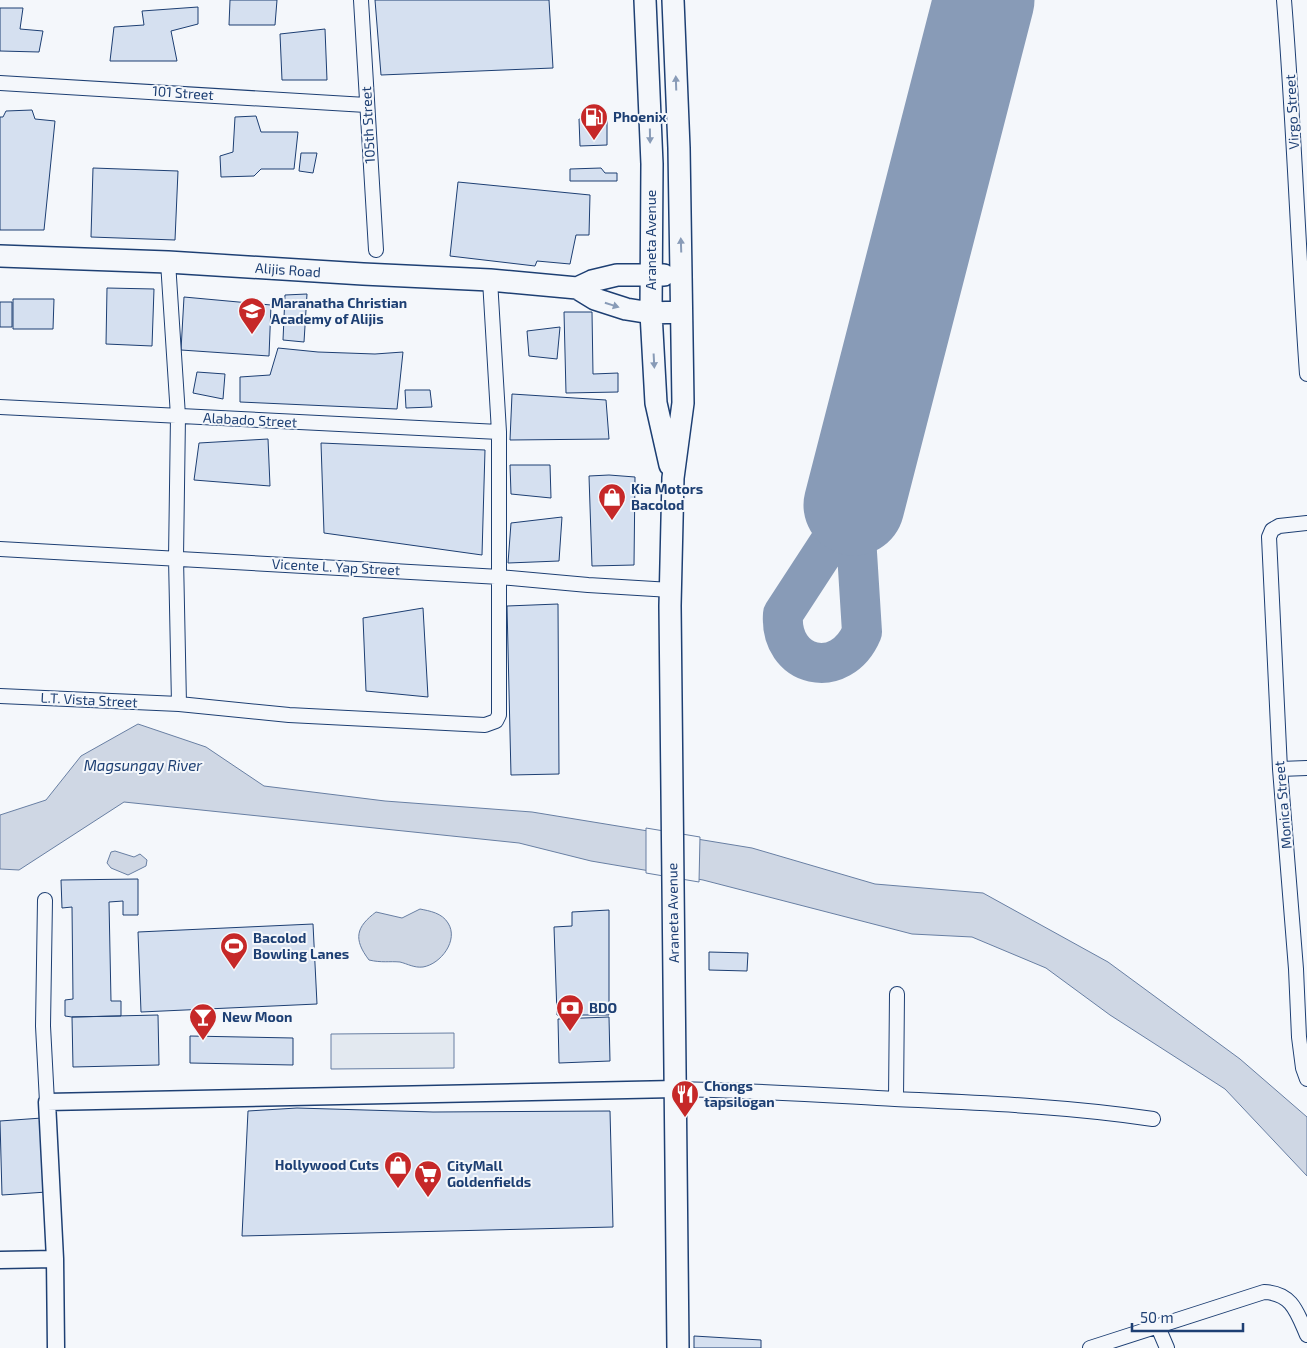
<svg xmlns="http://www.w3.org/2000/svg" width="1307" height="1348" viewBox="0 0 1307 1348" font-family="'Exo 2',sans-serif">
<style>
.green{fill:#e3e9f0;stroke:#687fa3}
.water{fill:#cfd7e4;stroke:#687fa3}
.pier{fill:#f4f7fb;stroke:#687fa3}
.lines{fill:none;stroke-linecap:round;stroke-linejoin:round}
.taxiway{stroke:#889bb7;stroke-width:40}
.runway{stroke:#889bb7;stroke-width:101}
.building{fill:#d5e0f0;stroke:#1d3f73}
.minor-casing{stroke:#1d3f73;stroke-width:16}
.tertiary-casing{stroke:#1d3f73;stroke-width:19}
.primary-casing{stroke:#1d3f73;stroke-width:24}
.minor{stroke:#f4f7fb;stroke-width:14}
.tertiary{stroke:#f4f7fb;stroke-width:16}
.primary{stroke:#f4f7fb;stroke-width:21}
.oneway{fill:#889bb7}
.labels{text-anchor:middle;stroke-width:4;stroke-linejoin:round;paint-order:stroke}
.street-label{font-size:14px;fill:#1d3f73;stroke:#f4f7fb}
.poi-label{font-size:14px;font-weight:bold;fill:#1d3f73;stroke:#f4f7fb;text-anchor:start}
.water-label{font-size:15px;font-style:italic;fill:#1d3f73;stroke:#f4f7fb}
</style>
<rect width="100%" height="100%" fill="#f4f7fb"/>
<path class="green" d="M454,1033V1068L331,1069V1034Z"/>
<path class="water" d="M138,724L206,747L264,786L385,801L532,812L752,848L875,884L983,893L1108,962L1240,1059L1307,1117V1176L1225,1089L1110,1015L1046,968L972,937L912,934L703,880L591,861L519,843L124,802L19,870L0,869V815L46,800L81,756Z
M115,851L134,857L140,854L147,860L146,866L128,875L111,868L107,863L111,852Z
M420,909C430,911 442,913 448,923C459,940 441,964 423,967C414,968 408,964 400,962C389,961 382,963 369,960C353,939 356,927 376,912L402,918Z"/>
<path class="pier" d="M646,828L700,837L699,882L646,873Z"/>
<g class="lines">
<path class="taxiway" d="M854,505L862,632C841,682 779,668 783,614Z"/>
<path class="runway" d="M854,505L984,0"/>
</g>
<path class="building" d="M230,0H277L275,25H229Z
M375,0H549L553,68L381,75Z
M198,7V24L171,31L177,61H110L114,27L144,25L142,11Z
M0,8H23L20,29L43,31L39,52L0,51Z
M325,29L327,80H282L280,34Z
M32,110L35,119L55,121L44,230H0V117H3L6,111Z
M256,116L261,132H298L294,169H261L254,176L221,177L220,156L233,152L235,117Z
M607,118V145L580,146L579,119Z
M301,153H317L313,173L299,171Z
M93,168L178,171L175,240L91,237Z
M601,168L605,173H617V181H570V169Z
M458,182L590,195L589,235H576L570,264L537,261L535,266L450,256Z
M107,288L154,289L152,346L106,344Z
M307,294L304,342L283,340L285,295Z
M184,297L271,305L269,356L181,350Z
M13,299H54L53,329H13Z
M0,302H12V327H0Z
M564,312H592L593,374L618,373V392L566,393Z
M560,327L557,359L529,356L527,331Z
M278,348L318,352L375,354L403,352L397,409L240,402V377L270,375Z
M197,372L225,374L223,399L193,393Z
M405,390H430L432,407L406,408Z
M512,394L606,400L609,439L510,440Z
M268,439L270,486L194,480L199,443Z
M321,443L485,450L482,555L324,533Z
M510,465H550L551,498L511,494Z
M609,475L635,477L634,565L592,566L589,476Z
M562,517L559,561L508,563L511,523Z
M558,604L559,774L511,775L507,606Z
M423,608L428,697L366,691L363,618Z
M138,879V915H123V901L109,902L111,1001H121V1016L72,1017L65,1016V1000L73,999L72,907L62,908L61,880Z
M609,910V1015H557L554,927L572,926V912Z
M313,924L317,1004L141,1012L138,932Z
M709,952L748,953L747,971L709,970Z
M158,1015L159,1065L73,1067L72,1017Z
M609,1017L610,1061L559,1063L558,1019Z
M190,1036L293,1038V1065L190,1063Z
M297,1108L433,1112L610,1111L613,1227L242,1236L248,1111Z
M42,1118L47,1192L2,1195L0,1121Z
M694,1336L761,1340V1348H694Z"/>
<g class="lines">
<g class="minor-casing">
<path id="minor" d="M361,0L376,250
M1284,0C1294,124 1298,249 1307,374
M0,83L366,105
M168,262L178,416L176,558L179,704
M0,407L499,432
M1307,523L1279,526L1272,530L1269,537L1280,769L1296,969L1299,1037L1303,1068L1307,1079
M0,549L500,577L588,585L671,590
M0,696L179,704L289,715L485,725L496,721L499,715V432L490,280
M1280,769L1307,768
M45,900L43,1026L47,1102
M675,1089C748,1090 822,1095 895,1099C981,1103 1067,1106 1153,1119
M896,1099L897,994
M1158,1327L1167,1348
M1090,1348L1264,1292C1292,1293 1297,1312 1307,1335"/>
</g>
<g class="tertiary-casing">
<path id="tertiary" d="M0,1260L55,1259
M56,1348L55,1259L47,1102L675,1089"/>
</g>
<g class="primary-casing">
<path id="primary" d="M645,0L652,164L651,313L656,403L670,465
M673,0L679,148L683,403L673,478L670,606L678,1348
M0,256L168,262L363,274L490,280L577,288L595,299L626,309L651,313L681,312
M577,288L592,281L617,275H664"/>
</g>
<use href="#minor" class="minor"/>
<use href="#tertiary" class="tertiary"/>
<use href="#primary" class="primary"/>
</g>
<defs><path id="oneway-solid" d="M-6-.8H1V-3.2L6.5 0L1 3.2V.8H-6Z" transform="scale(1.25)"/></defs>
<g class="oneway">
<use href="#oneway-solid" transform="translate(676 83) rotate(-92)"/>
<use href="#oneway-solid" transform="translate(650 136) rotate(89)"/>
<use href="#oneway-solid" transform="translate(681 245) rotate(-92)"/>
<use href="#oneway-solid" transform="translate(612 305) rotate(18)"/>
<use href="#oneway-solid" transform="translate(654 361) rotate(87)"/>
</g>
<defs>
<g id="fuel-pin" transform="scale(1.4375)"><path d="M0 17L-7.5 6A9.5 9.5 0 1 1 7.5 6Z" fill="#c62828" stroke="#f4f7fb"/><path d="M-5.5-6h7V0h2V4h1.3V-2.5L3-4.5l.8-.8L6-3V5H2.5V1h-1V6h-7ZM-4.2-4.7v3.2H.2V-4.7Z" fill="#fff"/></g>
<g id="school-pin" transform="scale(1.4375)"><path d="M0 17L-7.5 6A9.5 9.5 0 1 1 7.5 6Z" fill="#c62828" stroke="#f4f7fb"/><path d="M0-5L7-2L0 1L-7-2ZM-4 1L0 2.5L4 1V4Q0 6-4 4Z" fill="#fff"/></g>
<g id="shop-pin" transform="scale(1.4375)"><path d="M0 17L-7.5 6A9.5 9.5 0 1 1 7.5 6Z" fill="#c62828" stroke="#f4f7fb"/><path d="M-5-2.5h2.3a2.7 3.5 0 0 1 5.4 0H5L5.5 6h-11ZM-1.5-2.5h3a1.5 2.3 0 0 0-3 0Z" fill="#fff"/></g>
<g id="stadium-pin" transform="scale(1.4375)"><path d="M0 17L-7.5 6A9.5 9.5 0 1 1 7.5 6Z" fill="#c62828" stroke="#f4f7fb"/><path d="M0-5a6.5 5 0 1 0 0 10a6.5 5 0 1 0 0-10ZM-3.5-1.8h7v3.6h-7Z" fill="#fff"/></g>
<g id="bank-pin" transform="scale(1.4375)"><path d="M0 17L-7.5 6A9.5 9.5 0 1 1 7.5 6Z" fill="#c62828" stroke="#f4f7fb"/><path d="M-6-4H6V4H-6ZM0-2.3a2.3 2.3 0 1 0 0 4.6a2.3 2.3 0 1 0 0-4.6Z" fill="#fff"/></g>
<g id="bar-pin" transform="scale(1.4375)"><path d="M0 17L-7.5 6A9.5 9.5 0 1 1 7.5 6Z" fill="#c62828" stroke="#f4f7fb"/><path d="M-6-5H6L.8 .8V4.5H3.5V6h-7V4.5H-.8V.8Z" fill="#fff"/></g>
<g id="restaurant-pin" transform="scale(1.4375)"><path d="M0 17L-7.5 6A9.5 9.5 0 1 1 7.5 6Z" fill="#c62828" stroke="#f4f7fb"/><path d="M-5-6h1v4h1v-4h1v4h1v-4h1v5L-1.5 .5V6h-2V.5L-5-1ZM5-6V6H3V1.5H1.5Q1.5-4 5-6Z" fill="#fff"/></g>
<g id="supermarket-pin" transform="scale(1.4375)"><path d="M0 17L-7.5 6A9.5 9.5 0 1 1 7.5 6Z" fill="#c62828" stroke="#f4f7fb"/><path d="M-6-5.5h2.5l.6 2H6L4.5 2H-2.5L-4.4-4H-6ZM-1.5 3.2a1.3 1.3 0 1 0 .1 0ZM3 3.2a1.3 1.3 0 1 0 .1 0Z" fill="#fff"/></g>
</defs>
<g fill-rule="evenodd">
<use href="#fuel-pin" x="594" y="117"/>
<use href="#school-pin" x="252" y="311"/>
<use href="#shop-pin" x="612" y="497"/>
<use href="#stadium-pin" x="234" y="946"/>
<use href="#bank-pin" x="570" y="1008"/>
<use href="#bar-pin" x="203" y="1017"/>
<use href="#restaurant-pin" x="685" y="1094"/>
<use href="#shop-pin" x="398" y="1165"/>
<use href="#supermarket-pin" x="428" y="1174"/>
</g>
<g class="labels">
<g class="street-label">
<text transform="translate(183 93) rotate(4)" y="5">101 Street</text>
<text transform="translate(1292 112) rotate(-93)" y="5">Virgo Street</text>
<text transform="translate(368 125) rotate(-93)" y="5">105th Street</text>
<text transform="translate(651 240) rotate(-90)" y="5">Araneta Avenue</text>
<text transform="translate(288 270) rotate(4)" y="5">Alijis Road</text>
<text transform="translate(250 420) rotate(3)" y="5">Alabado Street</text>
<text transform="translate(336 567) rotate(3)" y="5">Vicente L. Yap Street</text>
<text transform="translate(89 700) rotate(3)" y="5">L.T. Vista Street</text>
<text transform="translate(1283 805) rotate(-95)" y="5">Monica Street</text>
<text transform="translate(673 913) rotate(-91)" y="5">Araneta Avenue</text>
</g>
<g class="poi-label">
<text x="613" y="122">Phoenix</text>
<text x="271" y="308">Maranatha Christian<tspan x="271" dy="16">Academy of Alijis</tspan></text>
<text x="631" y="494">Kia Motors<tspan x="631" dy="16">Bacolod</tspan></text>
<text x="253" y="943">Bacolod<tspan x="253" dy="16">Bowling Lanes</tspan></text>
<text x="589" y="1013">BDO</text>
<text x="222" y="1022">New Moon</text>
<text x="704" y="1091">Chongs<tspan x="704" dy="16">tapsilogan</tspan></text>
<text x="379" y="1170" text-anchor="end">Hollywood Cuts</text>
<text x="447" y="1171">CityMall<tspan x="447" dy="16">Goldenfields</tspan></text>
</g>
<g class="water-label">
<text x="143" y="771">Magsungay River</text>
</g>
</g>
<path d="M1132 1323v8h111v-8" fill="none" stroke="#1d3f73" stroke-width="2.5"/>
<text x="1140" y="1323" font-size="15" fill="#1d3f73" stroke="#f4f7fb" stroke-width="4" paint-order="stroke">50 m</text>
</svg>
